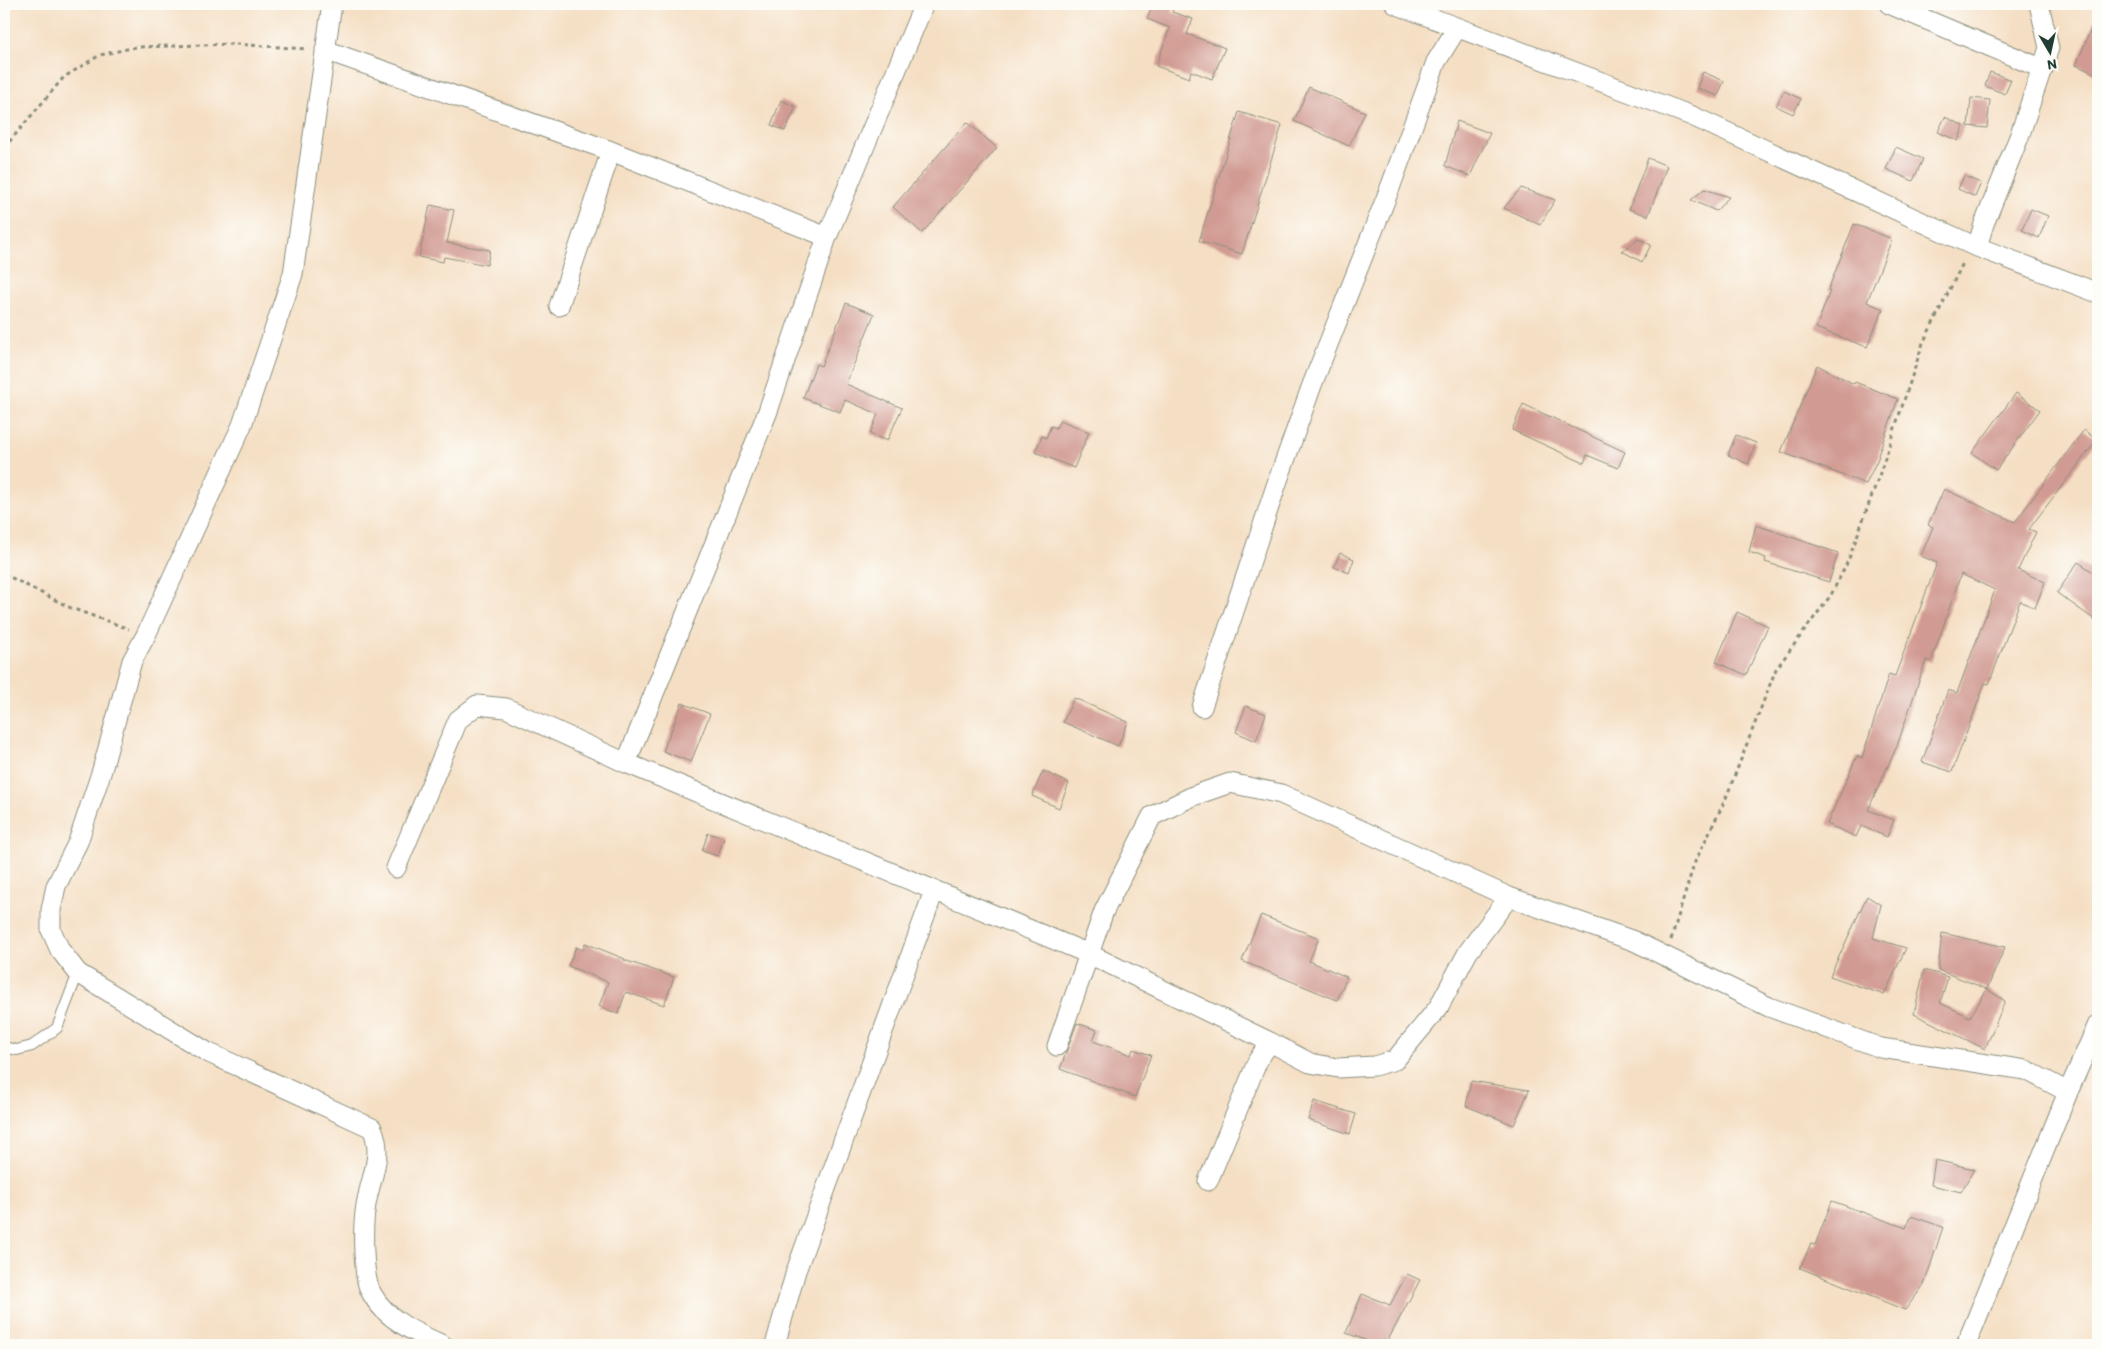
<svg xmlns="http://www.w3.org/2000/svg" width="2102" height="1349" viewBox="0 0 2102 1349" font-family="Itim,sans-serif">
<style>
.building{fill:#d19b93}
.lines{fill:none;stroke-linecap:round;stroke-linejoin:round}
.lane-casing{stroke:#8a8e7c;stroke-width:12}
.street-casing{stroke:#8a8e7c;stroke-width:21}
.path{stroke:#8a8e7c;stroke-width:3;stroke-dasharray:4 4;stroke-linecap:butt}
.lane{stroke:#fff;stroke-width:10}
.street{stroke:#fff;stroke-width:19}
</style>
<rect width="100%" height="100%" fill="#fdfcf7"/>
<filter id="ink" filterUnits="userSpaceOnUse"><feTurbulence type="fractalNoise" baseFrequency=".02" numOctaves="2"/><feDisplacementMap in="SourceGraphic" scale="10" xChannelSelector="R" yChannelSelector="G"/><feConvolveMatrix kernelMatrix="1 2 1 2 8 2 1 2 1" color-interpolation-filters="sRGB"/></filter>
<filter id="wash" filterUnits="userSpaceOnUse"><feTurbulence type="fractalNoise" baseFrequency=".0096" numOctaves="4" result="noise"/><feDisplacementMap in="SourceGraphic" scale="20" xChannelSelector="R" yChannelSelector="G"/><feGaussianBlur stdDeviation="1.12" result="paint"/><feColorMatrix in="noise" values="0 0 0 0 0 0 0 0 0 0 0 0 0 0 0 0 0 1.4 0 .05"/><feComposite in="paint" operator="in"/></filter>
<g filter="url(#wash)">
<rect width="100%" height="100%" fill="#f5dfc4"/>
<g id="blocks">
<path class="building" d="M1153,4H1175L1172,12L1193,19L1187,34L1225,48L1212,79L1191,71L1189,78L1156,66L1170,28L1147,19Z
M2098,12V75L2076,65Z
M1703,72L1724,81L1718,96L1697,88Z
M1990,72L2011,80L2005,94L1985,86Z
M1309,87L1365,112L1349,146L1294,121Z
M1784,91L1801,99L1793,114L1776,106Z
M1971,98L1990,100L1987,128L1968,126Z
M781,100L796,107L785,131L771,125Z
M1239,112L1282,125L1242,254L1199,241Z
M1945,117L1964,126L1958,141L1938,132Z
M1457,121L1490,133L1470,176L1445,166Z
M967,122L997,148L922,233L893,207Z
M1896,147L1923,159L1913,181L1886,169Z
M1648,158L1667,166L1648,216L1629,209Z
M1964,176L1981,183L1975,197L1958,189Z
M1521,188L1555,200L1540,225L1504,208Z
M1704,189L1729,197L1716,211L1691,200Z
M430,205L454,210L447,243L490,250L487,265L444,257L443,262L419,257Z
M2031,209L2048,216L2039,238L2022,230Z
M1854,224L1892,239L1867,302L1883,309L1867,347L1816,328L1830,291L1828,290Z
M1639,239L1651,245L1642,262L1622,251Z
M846,303L874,314L846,384L902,408L887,441L870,434L878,414L845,400L840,412L803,398L816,364L821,366Z
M1817,365L1854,384L1855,382L1898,399L1878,455L1879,456L1866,484L1781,452Z
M2016,393L2040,410L1996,470L1972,453Z
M1523,404L1625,452L1618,468L1587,455L1584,463L1512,430Z
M1060,420L1089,432L1074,468L1035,452L1042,436L1046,438L1051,426L1056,428Z
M2084,430L2097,440L2029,529L2036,532L2018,570L2045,582L2035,608L2020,601L1989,684L1985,683L1952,772L1922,762L1948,690L1957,693L1995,590L1961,574L1931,662L1926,660L1897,746L1868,810L1894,820L1887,837L1861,826L1856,837L1827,824L1857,756L1862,758L1889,674L1895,676L1937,563L1921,556L1933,527L1928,525L1944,489L2015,522Z
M1736,435L1756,443L1748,464L1728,455Z
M1756,525L1838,553L1829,582L1765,562L1766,558L1749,552Z
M1340,553L1354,559L1349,573L1334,567Z
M2078,562L2098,575V622L2057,593Z
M1737,612L1768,626L1746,675L1716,662Z
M1074,698L1128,722L1118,746L1063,722Z
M682,703L710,714L691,762L663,751Z
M1246,706L1266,714L1256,741L1236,732Z
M1043,771L1069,783L1059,808L1032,796Z
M708,833L724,838L718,856L702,851Z
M1867,896L1881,905L1873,938L1906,948L1884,995L1830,976Z
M1261,915L1319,938L1309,961L1347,977L1337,1000L1242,961Z
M1942,933L2005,947L1987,989L1938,970Z
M585,943L625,959L624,960L674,977L664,1005L626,992L618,1014L599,1006L608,982L568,966L576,947L583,950Z
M1924,970L1948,977L1940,1003L1970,1017L1987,989L2005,1001L1985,1049L1914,1014Z
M1077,1023L1097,1030L1093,1041L1131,1055L1133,1049L1151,1055L1135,1097L1060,1069Z
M1471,1081L1529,1090L1514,1125L1466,1106Z
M1314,1101L1356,1114L1350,1134L1308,1120Z
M1935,1160L1974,1169L1961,1192L1931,1185Z
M1832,1201L1906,1228L1911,1216L1943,1227L1924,1285L1905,1310L1800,1268L1811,1244L1815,1245Z
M1407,1274L1420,1280L1387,1342L1383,1340L1381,1345H1378L1346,1333L1362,1294L1390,1305Z"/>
</g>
</g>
<g filter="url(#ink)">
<use href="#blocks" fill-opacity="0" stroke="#8a8e7c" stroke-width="1"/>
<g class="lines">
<g class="lane-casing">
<path id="lane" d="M4,1047L17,1050L32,1046L57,1028L78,973"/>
</g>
<g class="street-casing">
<path id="street" d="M332,4L293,274L242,425L146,635L132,661L102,770L78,842L56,886L51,910V930L60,950L78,973L207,1052L372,1128C383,1152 373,1172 368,1195C363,1215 363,1233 364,1253C365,1266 365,1283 372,1294C386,1320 418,1334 443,1345
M1395,4L1692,116L1972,245L2098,293
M1889,4L2043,69
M325,50L611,151L827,237
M1977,247L1984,224L2019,137L2049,48L2039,4
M559,306L611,151
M1202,707L1277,483L1312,385L1390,188L1436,62L1457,28
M626,763L768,411L827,237L924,4
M396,868L458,720L477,705L506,708L626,763L1089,954L1270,1042
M1057,1046L1104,911L1152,816L1193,796L1230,783L1281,794L1509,897
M1208,1181L1258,1060L1270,1042L1310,1063L1338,1068L1374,1066L1395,1060L1438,1008L1468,952L1509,897L1634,941L1769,1007L1881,1048L2026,1070L2068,1092
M775,1345L796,1271L934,891
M1966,1345L2068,1092L2098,1024"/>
</g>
<path class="path" d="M4,148L64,77L100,55L136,47L235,44L307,49
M4,574L71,608L129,629
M1671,940L1694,864L1726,798L1776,669L1831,595L1848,561L1879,476L1923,343L1964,261"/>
<use href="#lane" class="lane"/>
<use href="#street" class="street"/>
</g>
</g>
<rect width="2102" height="1349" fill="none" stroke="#fdfcf7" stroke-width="20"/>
<g transform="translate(2050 52) rotate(171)" stroke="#fdfcf7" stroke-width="4" paint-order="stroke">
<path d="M0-4L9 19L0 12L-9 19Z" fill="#1f3d34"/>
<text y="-8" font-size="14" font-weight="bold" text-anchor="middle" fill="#1f3d34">N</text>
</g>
</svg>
